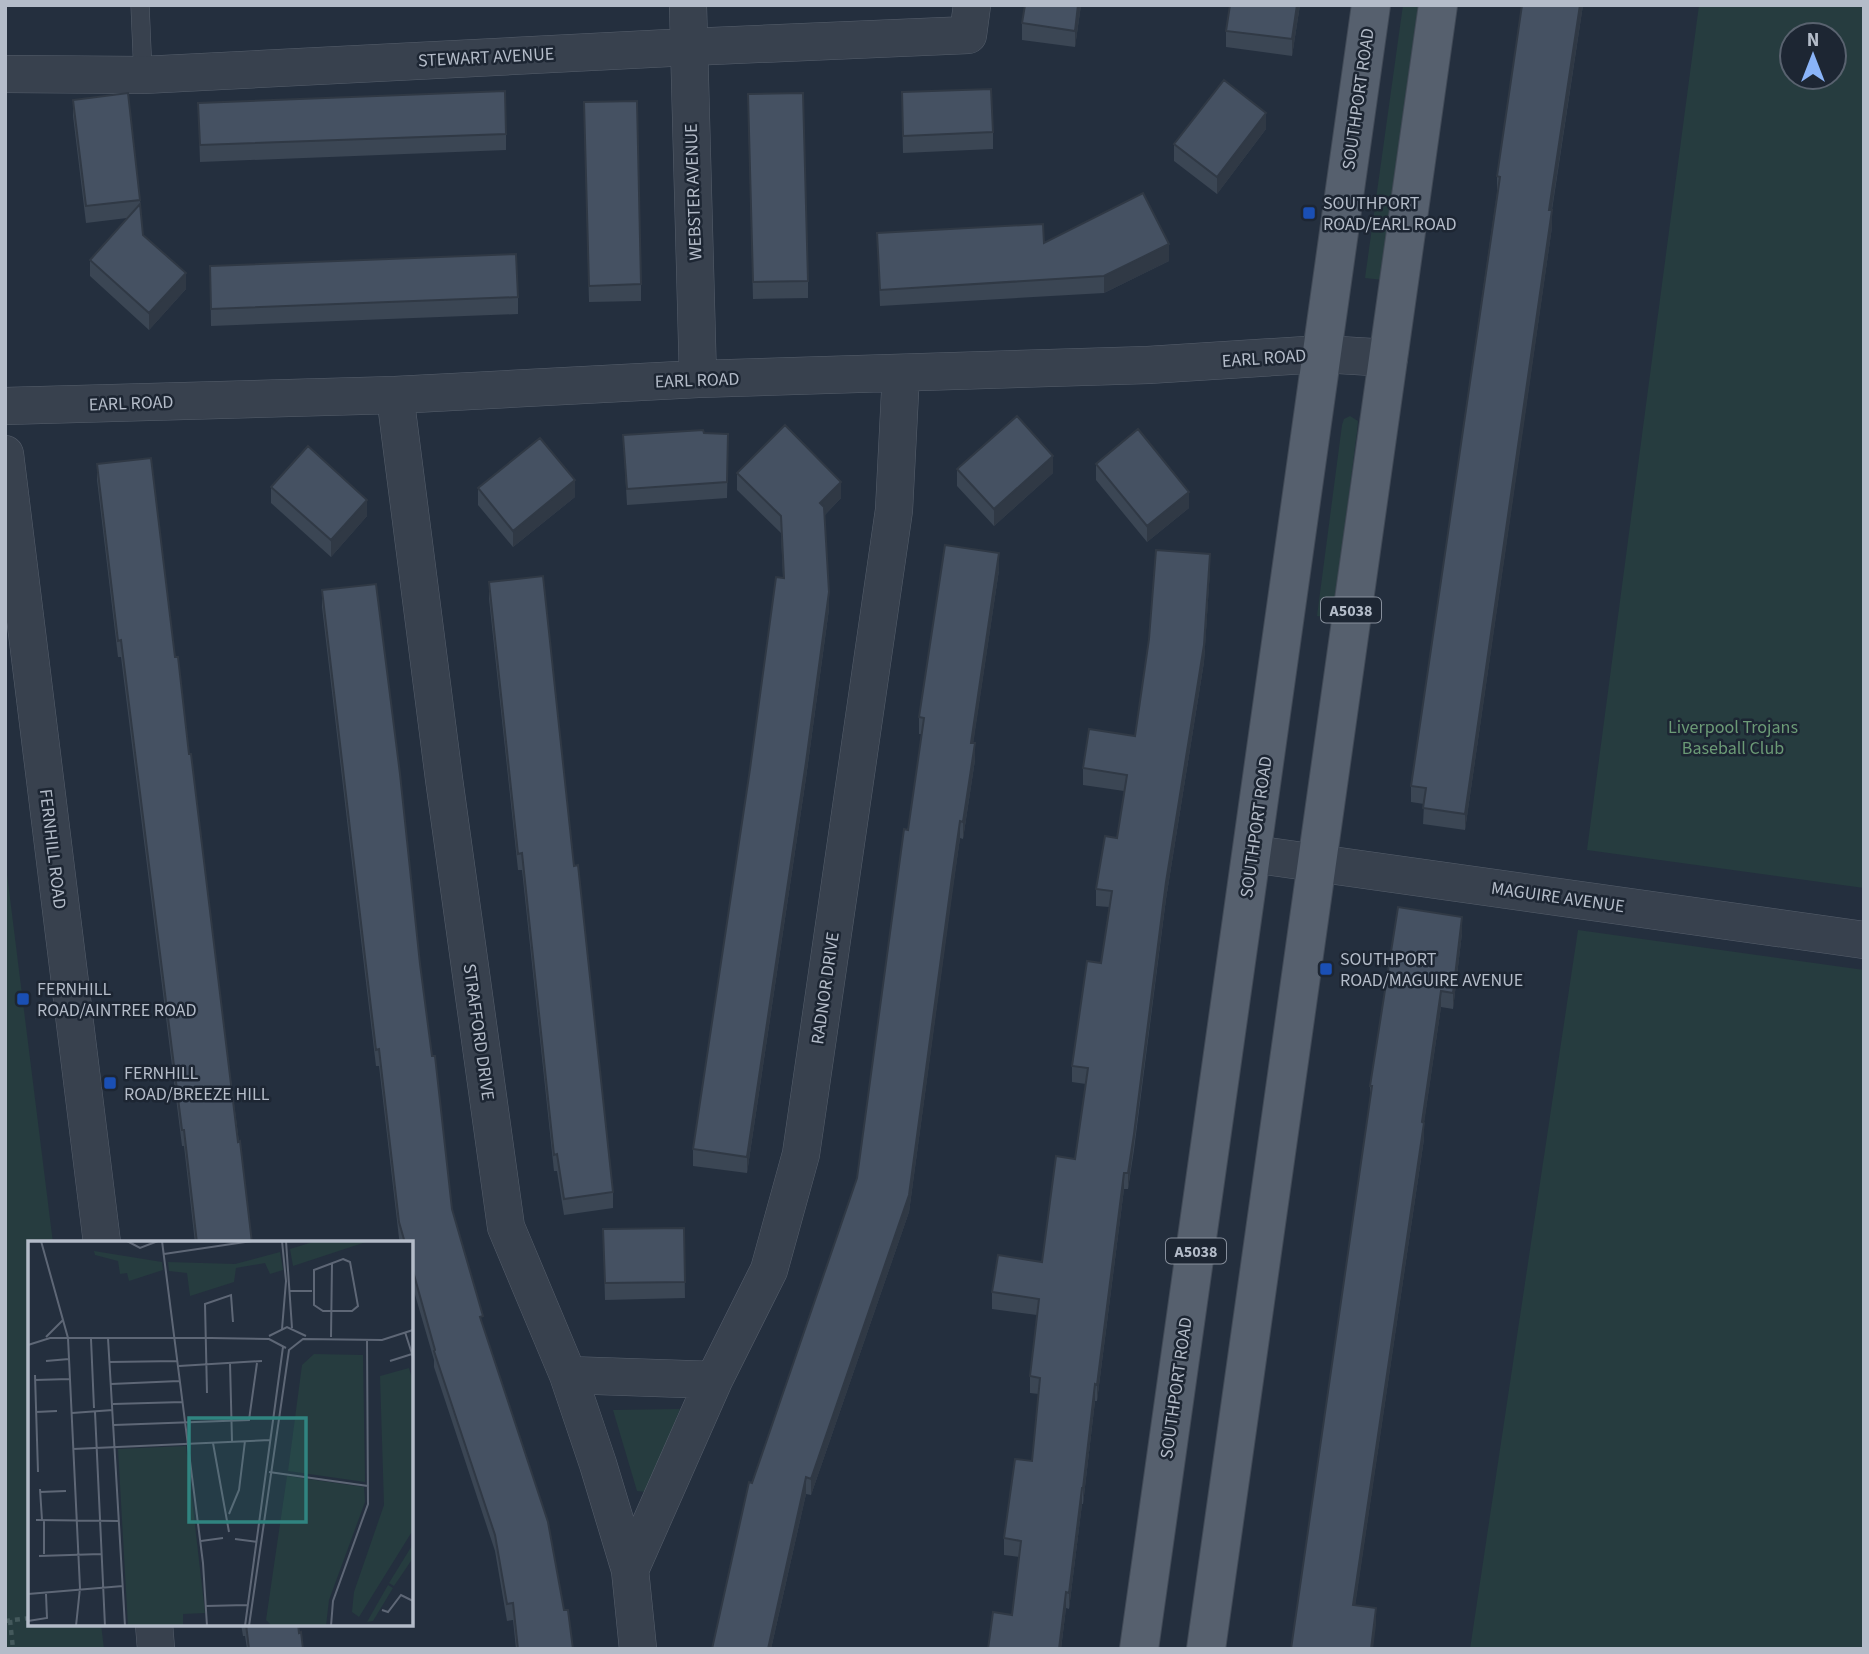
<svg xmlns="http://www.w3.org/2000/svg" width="1869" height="1654" viewBox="0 0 1869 1654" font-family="'Source Sans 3',sans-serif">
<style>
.green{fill:#263c3f;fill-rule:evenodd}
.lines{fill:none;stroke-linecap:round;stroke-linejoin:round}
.lane-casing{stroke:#565f6c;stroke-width:19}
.street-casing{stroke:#565f6c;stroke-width:38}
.primary-casing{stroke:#414a57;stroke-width:40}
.path{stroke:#44595c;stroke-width:4.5;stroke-dasharray:5 5;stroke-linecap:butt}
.lane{stroke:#38414e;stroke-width:18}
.street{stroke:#38414e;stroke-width:37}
.primary{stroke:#56606e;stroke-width:38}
.wall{fill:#3b4654}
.shaded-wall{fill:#303945}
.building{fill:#455162;stroke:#303945;stroke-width:2}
.transit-dot{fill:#1a4fb4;stroke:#1d2633;stroke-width:2.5}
.labels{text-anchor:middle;stroke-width:5;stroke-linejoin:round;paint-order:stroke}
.shield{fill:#1d2633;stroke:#878f9c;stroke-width:2}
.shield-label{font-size:16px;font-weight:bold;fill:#b4bcc9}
.street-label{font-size:18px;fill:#b4bcc9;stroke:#1d2633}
.poi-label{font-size:18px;fill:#b4bcc9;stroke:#1d2633;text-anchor:start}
.park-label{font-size:18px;fill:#6b9a76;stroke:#1d2633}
.inset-road{fill:none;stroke:#5e6776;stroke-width:2}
.view{fill:#308480;fill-opacity:0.15;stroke:#308480;stroke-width:3.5}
.inset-edge{fill:none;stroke:#b4bcc9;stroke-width:3.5}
</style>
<rect width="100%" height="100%" fill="#242f3e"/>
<path class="green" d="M1403,5H1422L1383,280L1365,278Z
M1699,5H1864V888L1587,850ZM1834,35V77H1792V35Z
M1350,416L1358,421L1357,432L1333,618L1317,616L1342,425L1344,419Z
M5,858L53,1243H30V1624H101L104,1649H5Z
M1578,930L1864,970V1649H1470Z
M680,1409L647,1492L637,1491L613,1410Z"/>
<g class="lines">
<g class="lane-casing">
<path id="lane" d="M140,5L143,75"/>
</g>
<g class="street-casing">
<path id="street" d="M688,5L698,379
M5,74L143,75L689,47L968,35L972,5
M395,395L444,779L506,1227L568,1375L598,1464L630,1570L638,1649
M5,406L395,395L698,379L1148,365L1322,354L1389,358
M5,454L102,1243
M1252,854L1864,940
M568,1375L714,1380
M630,1570L714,1380L769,1270L801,1154L894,510L901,373
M154,1624L156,1649"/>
</g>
<g class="primary-casing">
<path id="primary" d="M1139,1649L1371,5
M1206,1649L1438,5"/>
</g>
<path class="path" d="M10,1620L13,1649
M5,1621L30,1618"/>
<use href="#lane" class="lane"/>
<use href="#street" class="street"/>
<use href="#primary" class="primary"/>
</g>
<path class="wall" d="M1025,5H1081L1075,47L1022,40V23Z
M1230,5H1300L1292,56L1226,47V31Z
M1583,5L1552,210V227L1465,830L1423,824L1424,804L1411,802V786L1497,193V176Z
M73,100L140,200L143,235L186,289L149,330L90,276V260L127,218L86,223L73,116Z
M198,103L506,134V150L200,162Z
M902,109L993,132V149L903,153Z
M748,111L808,281V298L753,299Z
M584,119L641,284V301L589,302Z
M1266,129L1217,194L1174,161V144Z
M877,233L1044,243L1169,261L1104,293L880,306Z
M210,266L518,297V314L211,326Z
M704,433L728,449L727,498L627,505L623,435Z
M97,464L175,657L189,754L252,1243H195L184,1146H182L121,657H118L97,480Z
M1096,464L1189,508L1147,542L1096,480Z
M957,469L1053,473L994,526L957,486Z
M737,473L841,498L824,516L829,609L806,778L747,1173L693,1166V1149L783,578L781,533L737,490Z
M271,487L367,516L331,557L271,503Z
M478,488L575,497L513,547L478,505Z
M999,570L973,743L975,760L963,839L960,838L952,893L909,1212L811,1495L806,1494L771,1649H712L752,1483L857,1178L922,734H919V717Z
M1210,570L1204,662L1166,899L1134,1150L1128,1189H1124L1097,1401H1095L1083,1504H1082L1069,1609L1066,1608L1061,1649H988L1012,1615L1019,1557L1004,1555V1538L1032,1461L1039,1394L1030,1393V1376L1037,1315L992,1309V1292L1042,1262L1075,1159L1086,1084L1072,1082V1066L1101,963L1109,907L1096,906V889L1117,838L1124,791L1083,785V768L1135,736Z
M489,582L574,866L613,1192V1208L564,1215L557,1171H554L522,870H518L489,599Z
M322,590L420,964L452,1209L483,1326L564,1610L573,1649H516L513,1620L507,1621L495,1551L434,1367V1360L411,1281V1243H400L399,1238L379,1066H376L365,974L322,607Z
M1462,933L1453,1009L1441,1007L1424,1122V1139L1355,1605L1376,1625L1291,1649L1370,1102V1086Z
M684,1228L685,1298L605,1300L603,1229Z
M241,1624H298L303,1649H247L245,1636H243Z"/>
<path class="shaded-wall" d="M1078,5H1081L1075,47V31Z
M1297,5H1300L1292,56V39Z
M1580,5H1583L1549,227V210Z
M1266,113V129L1217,194V177Z
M1552,210V227L1523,431L1465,830V814Z
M1169,244V261L1104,293V276Z
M186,273V289L149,330V313Z
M1053,456V473L994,526V509Z
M575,480V497L513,547V531Z
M841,482V498L820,520V503Z
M1189,492V508L1147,542V526Z
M367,500V516L331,557V540Z
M999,553V570L971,759V743Z
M1210,554V570L1204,662L1166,899L1128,1189V1173Z
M829,592V609L806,778L747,1173V1157Z
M975,743V760L963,839V822Z
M960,821V838L909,1212L811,1495V1479L952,877Z
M1462,917V933L1453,1009V993Z
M1441,991V1007L1422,1138V1122Z
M1424,1123V1139L1353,1621V1605Z
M1124,1173V1189L1097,1401V1385Z
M1095,1384V1401L1083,1504V1488Z
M806,1477V1494L771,1649H768Z
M1082,1488V1504L1069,1609V1593Z
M1066,1592V1608L1061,1649H1059Z
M1376,1608V1625L1373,1649H1371Z"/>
<path class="building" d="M1025,5H1078L1075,31L1022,23Z
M1230,5H1297L1292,39L1226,31Z
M1522,5H1580L1549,210H1552L1465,814L1423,808L1426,788L1411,786L1500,177L1497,176Z
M1224,80L1266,113L1217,177L1174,144Z
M991,89L993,132L903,136L902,92Z
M505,91L506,134L200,145L198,103Z
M128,93L140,200L86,206L73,100Z
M803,93L808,281L753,282L748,94Z
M637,101L641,284L589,286L584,102Z
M1143,193L1169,244L1104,276L880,290L877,233L1043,224L1044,243Z
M140,204L143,235L186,273L149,313L90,260Z
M516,254L518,297L211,309L210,266Z
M1017,416L1053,456L994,509L957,469Z
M785,425L841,482L820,503L824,507L829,592L806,762L747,1157L693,1149L750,769L776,577L784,578L781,516L737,473Z
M1138,429L1189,492L1147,526L1096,464Z
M703,430L704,433L728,434L727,482L627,489L623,435Z
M540,438L575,480L513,531L478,488Z
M308,446L367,500L331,540L271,487Z
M151,458L175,657H178L189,754H191L238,1142L240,1141L252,1243H197L184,1130H182L121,640L118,641L97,464Z
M945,545L999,553L971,743H975L963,822L960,821L952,877L909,1195L811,1479L806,1477L768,1649H712L749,1482L752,1483L857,1178L904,829L908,830L924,718L919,717Z
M1156,550L1210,554L1204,645L1166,882L1134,1134L1128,1173H1124L1097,1385L1095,1384L1083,1488H1082L1069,1593L1066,1592L1059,1649H988L993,1612L1012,1615L1021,1541L1004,1538L1015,1459L1032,1461L1040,1378L1030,1376L1039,1299L992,1292L995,1274L998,1255L1042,1262L1056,1156L1075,1159L1088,1068L1072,1066L1087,961L1101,963L1112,891L1096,889L1105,836L1117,838L1127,775L1083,768L1089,729L1135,736L1149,639Z
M543,576L574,866L578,865L613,1192L564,1199L557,1154L554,1155L522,853L518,854L489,582Z
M376,584L400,774L420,964L432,1056H435L452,1209L483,1316L480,1317L548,1522L564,1610H568L573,1649H518L513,1603L507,1604L495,1535L434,1351L435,1350L411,1264V1243H405L399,1222L379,1049L376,1050L365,957L322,590Z
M1398,907L1462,917L1453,993L1441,991L1422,1122L1424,1123L1353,1605L1376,1608L1371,1649H1291L1372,1086H1370Z
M684,1228L685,1282L605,1283L603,1229Z
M246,1624H298L299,1633L301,1632L303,1649H249Z"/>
<g class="transit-dot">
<rect x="1302" y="206" width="14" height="14" rx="3.5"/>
<rect x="1319" y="962" width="14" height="14" rx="3.5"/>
<rect x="16" y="992" width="14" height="14" rx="3.5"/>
<rect x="103" y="1076" width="14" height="14" rx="3.5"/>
</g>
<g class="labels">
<g class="shield">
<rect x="1321" y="597.5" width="60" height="25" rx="5"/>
<rect x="1166" y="1238.5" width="60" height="25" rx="5"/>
</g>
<g class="shield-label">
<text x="1351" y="616">A5038</text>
<text x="1196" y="1257">A5038</text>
</g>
<g class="street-label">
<text transform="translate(486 57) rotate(-3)" y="6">STEWART AVENUE</text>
<text transform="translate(1358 99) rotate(-82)" y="6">SOUTHPORT ROAD</text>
<text transform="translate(693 192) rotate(-92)" y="6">WEBSTER AVENUE</text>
<text transform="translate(1264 358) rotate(-4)" y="6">EARL ROAD</text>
<text transform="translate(697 380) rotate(-2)" y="6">EARL ROAD</text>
<text transform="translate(131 403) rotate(-2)" y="6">EARL ROAD</text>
<text transform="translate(1256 827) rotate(-82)" y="6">SOUTHPORT ROAD</text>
<text transform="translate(53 849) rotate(83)" y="6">FERNHILL ROAD</text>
<text transform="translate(1558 897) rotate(8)" y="6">MAGUIRE AVENUE</text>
<text transform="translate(825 988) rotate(-82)" y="6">RADNOR DRIVE</text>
<text transform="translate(479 1032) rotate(82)" y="6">STRAFFORD DRIVE</text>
<text transform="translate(1176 1388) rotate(-82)" y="6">SOUTHPORT ROAD</text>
</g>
<g class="poi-label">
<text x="1323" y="209">SOUTHPORT<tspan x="1323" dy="21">ROAD/EARL ROAD</tspan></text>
<text x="1340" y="965">SOUTHPORT<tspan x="1340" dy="21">ROAD/MAGUIRE AVENUE</tspan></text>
<text x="37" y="995">FERNHILL<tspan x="37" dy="21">ROAD/AINTREE ROAD</tspan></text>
<text x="124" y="1079">FERNHILL<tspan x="124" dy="21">ROAD/BREEZE HILL</tspan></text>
</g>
<g class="park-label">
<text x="1733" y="733">Liverpool Trojans<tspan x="1733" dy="21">Baseball Club</tspan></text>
</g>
</g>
<g transform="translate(28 1241)">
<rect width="385" height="385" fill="#242f3e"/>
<path d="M288,0H341L265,25L262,8ZM66,10L134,21L135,29L101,40L99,32L92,33L90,20L67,14ZM252,11L255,29L242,33L237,22L208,27L206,41L162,55L159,32L141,30L140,21L207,23ZM286,113L335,114L337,241L260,230L274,124ZM381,127L385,141V289L331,376L324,371L326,351L356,264L352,135ZM158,205L177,372L155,373V385H100L90,208ZM259,235L336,246L337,261L301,359L298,385H244L238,379ZM385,303V317L366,345L361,342ZM360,344L365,347L345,380L339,381Z" fill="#263c3f"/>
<path class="inset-road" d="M13,0L40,97L52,347L48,385M99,0L112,7L130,0M134,0L175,322L179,385M254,0L258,40L254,88M258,0L264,87M136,13L224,0M315,18L322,21L330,65L324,70H295L286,64V29ZM262,50H284M377,91L385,116M241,95L259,86L278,95M18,96L35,79M303,96L304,22M80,97L97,385M63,98L66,167M0,104L22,97H183L241,98L258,107M18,120L41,118M362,120L384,113M82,121L150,120M202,122L204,200M151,125L234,120M7,134L10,231M7,139L42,138M83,143L151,140M179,152L177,63L203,54L205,81M85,163L155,161M8,171L29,170M67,171L77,385M44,172L85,169M86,184L221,179L229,122M185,202L201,291M45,208L242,199M241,231L340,245M12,248L14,279M12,251L38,250M201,273L211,249L217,200M8,279L91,280M16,280V313M207,298L229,301M173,300L195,297M11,315L73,313M0,353L95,345M178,365L219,364M354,369L360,371L373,354L385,360M0,380L19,377L18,353M217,385L255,106M221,385L261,109L275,98L354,99L385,89M303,385L305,360L340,263L339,99"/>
<path class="view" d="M161,177H278V281H161Z"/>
<rect width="385" height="385" class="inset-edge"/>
</g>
<rect width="1869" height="1654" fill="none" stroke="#b4bcc9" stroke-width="14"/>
<g transform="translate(1813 56)"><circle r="33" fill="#1d2633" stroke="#59626f" stroke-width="2"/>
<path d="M0-5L12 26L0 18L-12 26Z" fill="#8ab4f8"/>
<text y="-10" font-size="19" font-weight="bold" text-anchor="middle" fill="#b4bcc9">N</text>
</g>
</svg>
